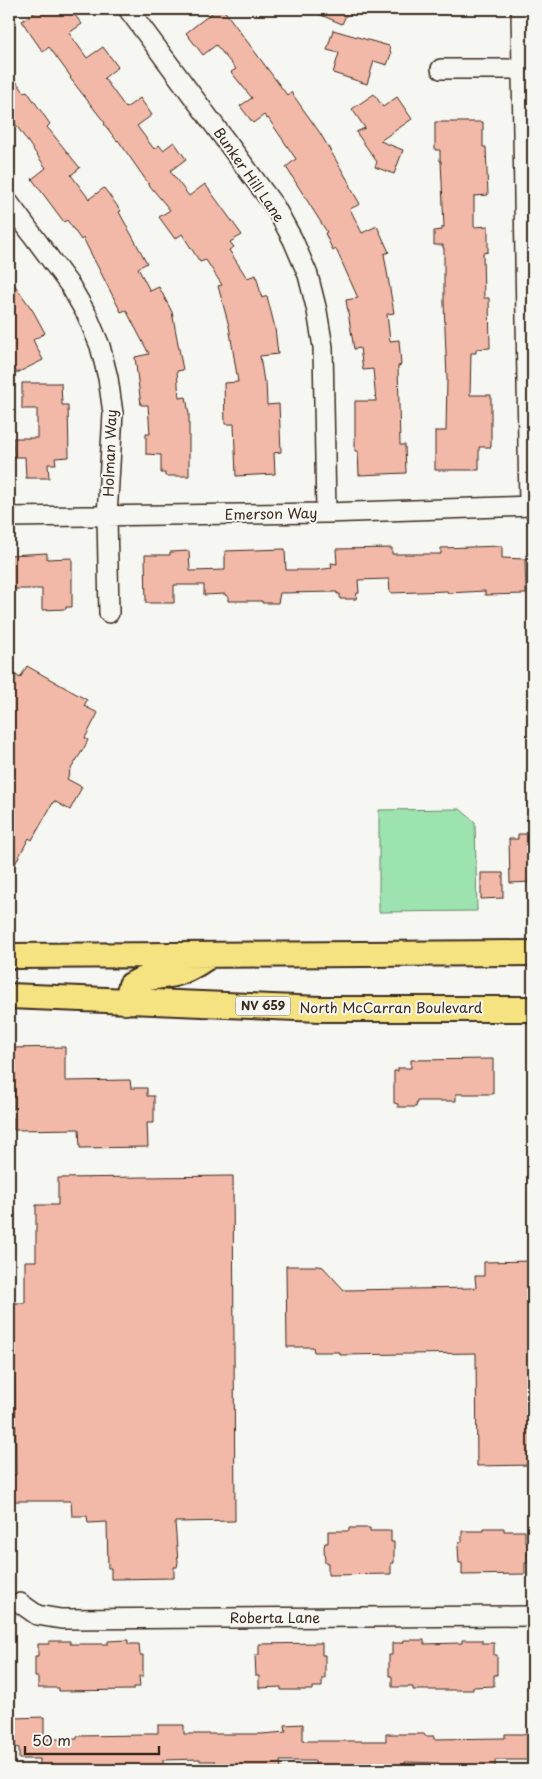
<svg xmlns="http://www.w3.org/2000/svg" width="542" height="1779" viewBox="0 0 542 1779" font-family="'Playpen Sans',sans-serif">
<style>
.green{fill:#9ce3b0;stroke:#6c8667}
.building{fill:#f2b9a8;stroke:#3b2a1e}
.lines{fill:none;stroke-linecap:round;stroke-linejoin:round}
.minor-casing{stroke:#3b2a1e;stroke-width:22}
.major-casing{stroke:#3b2a1e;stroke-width:28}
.minor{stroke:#f6f6f2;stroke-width:19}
.major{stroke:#f5e382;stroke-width:24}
.labels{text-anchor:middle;stroke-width:4;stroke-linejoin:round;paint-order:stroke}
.shield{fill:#f6f6f2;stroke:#73675e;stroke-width:1}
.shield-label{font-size:12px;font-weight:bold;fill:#3b2a1e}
.street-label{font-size:14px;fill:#3b2a1e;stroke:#f6f6f2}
</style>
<rect width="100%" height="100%" fill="#f6f6f2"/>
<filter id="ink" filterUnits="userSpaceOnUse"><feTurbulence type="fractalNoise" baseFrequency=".02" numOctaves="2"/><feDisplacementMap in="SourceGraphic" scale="10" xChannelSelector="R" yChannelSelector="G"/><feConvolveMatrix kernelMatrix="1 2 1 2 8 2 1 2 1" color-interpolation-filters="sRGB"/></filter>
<g filter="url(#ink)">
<path class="green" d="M460,809L475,822L477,911L379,912V810Z"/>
<path class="building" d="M40,9H70L82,24L69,33L87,58L103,47L118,67L104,78L126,108L140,98L152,115L137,126L154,149L159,145L163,150L174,142L186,159L170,171L189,196L205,184L242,235L230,242L234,247L229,250L247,278L256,275L262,298L267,296L275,328L278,354L260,356L264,382H266L267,405L279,404L281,452L274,453L275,474L236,476L234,424H225L224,383L238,382L229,326L218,286L222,285L206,260L200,262L182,234L175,239L159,217L170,210L150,186L118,140L117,141L104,124L105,123L70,78L71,77L49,47L43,52L27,29L22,21Z
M217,9H223L287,95L291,92L320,133L350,184L349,185L360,204L350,209L362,233L377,226L389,252L384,254L394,313L387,314L390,341L399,340L401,365L398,366L400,445H405L406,473L359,475L358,451H355V401H376L373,369L363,370L360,348L354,349L346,300L358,298L336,249L333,251L325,233L327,232L286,167L296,159L268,118L267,119L264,115L253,123L240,106L252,98L231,72L236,69L216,45L203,55L186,33Z
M307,9H349L342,24Z
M333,30L389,46L391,54L387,65L374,61L367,84L333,73L339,53L327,50Z
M9,72L24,92L27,91L50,124L47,127L80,168L71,175L89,199L104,188L121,211L119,212L147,263L138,268L150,291L159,287L172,312L183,370L177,371L179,398L186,397L189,414V476H165V473H161V455L146,454V434H150L148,405H141L135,357L149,354L126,310L121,312L83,238L81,240L67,220L64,222L32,179L46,168L14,122L9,126Z
M374,94L383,107L397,97L412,119L380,141L403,150L394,174L375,167L377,162L356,132L365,128L352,109Z
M435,122H483V147H486L488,195L474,196V227L488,226V252L483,253L484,298H489L490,348L476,349V353H471L470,395H491V447H479V470H435V431H446L447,379L444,303V248H443V245H434V231L442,230V227H444L441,161H440V150H435Z
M9,277L33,311L45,333L33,340L43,360L17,373L9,358Z
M22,383H61L62,405H68L69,457L55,458L56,464H48L49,478H26L25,457H14L13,438H37V409H22Z
M502,546V558L525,559L526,594L485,595V591L448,593L447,591L390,593L389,579L358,580L359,593H357L356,599H340V594H337V592L280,593L278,603H262V601H228V596H226L225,594L204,595V585H174V603H146L145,555H170V552L189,551L190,571L225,570V551L285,549L286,570H316L332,568L331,563L337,564L336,549L392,548V554H441V548Z
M47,553V559L72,558V607H66V609L42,610V589H9V555Z
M27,666L87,700L84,706L98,713L85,738L88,740L84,748L69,772L70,773L67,779L82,787L70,810L54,801L32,840L29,838L9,875V689L16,675L20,678Z
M518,834H533V882L510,883L509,839H518Z
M481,873H503V898L481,899Z
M65,1047V1081L130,1080L131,1088H147V1096H154V1123H147L148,1147L80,1148L79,1129L14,1130V1085H9V1048Z
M493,1059V1094H456V1101H417L416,1107H398V1104L394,1103V1071H398V1068H411V1060Z
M233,1176L235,1521L175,1522L178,1562L177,1567H174V1578L111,1579V1568H108L107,1522L88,1523L87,1516H72L71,1501H9V1475H16L14,1303H25V1261H36V1205H58V1178Z
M533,1261V1465L477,1466L476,1353L340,1355V1352H314L313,1347H287L286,1266H319L323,1267L344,1290L476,1288L475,1276H484V1262Z
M349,1528H370V1531H391V1542H394V1563H391V1574L328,1575V1563H325L324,1547L325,1543H328V1531H349Z
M484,1528H504V1531H525V1542H528V1563H525V1574L462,1575V1563H459L458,1547L459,1542H462V1531H484Z
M128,1640V1644H139L140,1655H143V1676H139L140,1687H133V1690L59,1691V1688H38V1677H35V1656H38V1644H49V1641H70V1644H108V1641Z
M404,1640H424V1644L462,1643V1640H482V1643H494V1655H497V1675H494V1686L473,1687V1690H413V1687H392V1676H389V1655H392V1643H403Z
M322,1643V1655H325V1678H322V1687H313V1690H281V1687L259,1688V1676H256L255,1655H259V1644Z
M44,1717V1739H77V1736L143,1735V1733H158V1725H184V1734H261L286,1732L285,1725L303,1724V1741H386V1734H425V1736H434V1739L505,1738V1734H533V1760H495V1768H459V1770H439V1763L405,1762V1770H315V1761H280L281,1770H215V1761H200V1759L163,1760V1770H40V1759H19V1748L15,1747V1718Z"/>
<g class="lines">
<g class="minor-casing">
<path id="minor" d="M128,9L275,207L293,240L308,275L317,311L323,347L326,513
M521,9L529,506
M441,69H522
M9,203L71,287L87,315L100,346L108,378L113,413L107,516L109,613
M9,517L326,513L533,506
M20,1603L37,1615L61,1619L533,1616"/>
</g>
<g class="major-casing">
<path id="major" d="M9,956L533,953
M9,996L321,1009H533
M126,1002L131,985C149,974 156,979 174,974C186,971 196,965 206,958"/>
</g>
<use href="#minor" class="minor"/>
<use href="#major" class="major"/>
</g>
</g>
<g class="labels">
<rect class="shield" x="235.5" y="996.5" width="55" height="19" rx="4"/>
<g class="shield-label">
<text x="263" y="1010">NV 659</text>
</g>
<g class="street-label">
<text transform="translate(249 175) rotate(55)" y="5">Bunker Hill Lane</text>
<text transform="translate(110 453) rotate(-88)" y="5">Holman Way</text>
<text transform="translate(271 514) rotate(-1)" y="5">Emerson Way</text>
<text x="391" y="1013">North McCarran Boulevard</text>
<text x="275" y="1623">Roberta Lane</text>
</g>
</g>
<rect width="542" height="1779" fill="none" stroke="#f6f6f2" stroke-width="30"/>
<rect x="15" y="15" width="512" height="1749" fill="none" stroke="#3b2a1e" stroke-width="2" filter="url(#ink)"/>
<path d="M25 1746v8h134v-8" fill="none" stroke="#3b2a1e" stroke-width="2.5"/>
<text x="32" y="1746" font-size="15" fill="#3b2a1e" stroke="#f6f6f2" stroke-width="4" paint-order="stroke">50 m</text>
</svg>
